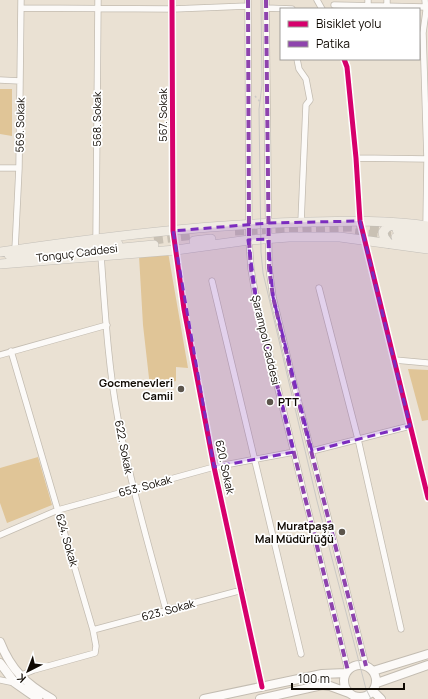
<svg xmlns="http://www.w3.org/2000/svg" width="428" height="699" viewBox="0 0 428 699" font-family="Manrope,sans-serif">
<style>
.green{fill:#e0c597}
.lines{fill:none;stroke-linecap:round;stroke-linejoin:round}
.primary-tunnel{stroke:#c9c1b4;stroke-width:9;stroke-dasharray:9 4.5;stroke-linecap:butt}
.street-casing{stroke:#c3bcb1;stroke-width:7}
.secondary-casing{stroke:#c3bcb1;stroke-width:10}
.primary-casing{stroke:#c3bfb8;stroke-width:10}
.path{stroke:#cccac6;stroke-width:1.5;stroke-dasharray:2 3;stroke-linecap:butt}
.street{stroke:#fcfaf8;stroke-width:5.5}
.secondary{stroke:#fcfaf8;stroke-width:8}
.primary{stroke:#f0ebe2;stroke-width:9}
.tram{stroke:#cac8c4;stroke-width:1}
.quiet{stroke:#8e44ad;stroke-width:4;stroke-dasharray:8 4;stroke-linecap:butt}
.cycleway-casing{stroke:#fff;stroke-width:8}
.cycleway{stroke:#d6006c;stroke-width:5}
.marked{fill:#7b2cbf;fill-opacity:0.2;stroke:#7b2cbf;stroke-width:3;stroke-dasharray:8 5;stroke-linejoin:round}
.poi-dot{fill:#5c554c;stroke:#fff;stroke-width:1.5}
.labels{text-anchor:middle;stroke-width:3.5;stroke-linejoin:round;paint-order:stroke}
.street-label{font-size:11px;fill:#100a03;stroke:#fff}
.poi-label{font-size:11px;font-weight:bold;fill:#100a03;stroke:#fff;text-anchor:end}
</style>
<rect width="100%" height="100%" fill="#eae1d3"/>
<path class="green" d="M0,89H12V136L0,134Z
M168,252L188,368L176,367V381L150,387L143,325L139,256Z
M408,369L428,370V420L422,421Z
M38,457L52,505L7,523L0,503V468Z"/>
<g class="lines">
<path class="primary-tunnel" d="M235,231L351,227L391,229
M355,233L396,237
M154,240L194,235"/>
<g class="street-casing">
<path id="street" d="M172,0L173,231L184,309L214,467L262,687
M248,0L249,240L251,269L257,304L348,671
M266,0L269,268L273,297L292,376L366,666
M317,0L322,9
M425,0L426,11L423,33L427,159L426,226
M334,5L425,7
M368,6V0
M387,7V0
M21,8L173,9L248,6
M266,8L292,9
M297,59L299,69L306,79L310,100L306,105L301,222
M344,59L347,67L356,158L360,221L428,498
M0,80L20,81
M356,158L428,159
M0,168H19
M96,239L98,0
M15,250L19,168L21,0
M101,256C105,310 108,365 118,419C130,483 149,546 166,610
M212,281L301,654
M319,288L358,439L401,629
M11,351L93,630L96,646L95,653L34,670L19,676
M0,355L107,325
M395,360L428,363
M312,451L410,426
M0,535L58,510L214,467L294,452
M93,630L242,590
M0,680L15,683"/>
</g>
<g class="secondary-casing">
<path id="secondary" d="M0,642C11,670 26,684 52,699
M0,663L15,683L38,699
M344 681a16 16 0 1 1 32 0a16 16 0 1 1-32 0Z
M373,671L428,654
M377,683L428,665
M373,691L381,699
M204,699L322,674L346,673
M260,699L322,685L330,686L349,693"/>
</g>
<g class="primary-casing">
<path id="primary" d="M397,230L428,234
M396,237L428,240
M194,241L211,239
M389,244L384,237L383,232L387,227L395,224
M112,249L154,245
M0,252C103,237 207,224 310,222C348,221 390,220 428,226
M9,255H25L118,244
M0,264L176,250L249,240L289,237H340L428,249"/>
</g>
<path class="path" d="M255,96L261,103"/>
<use href="#street" class="street"/>
<use href="#secondary" class="secondary"/>
<use href="#primary" class="primary"/>
<path class="tram" d="M261,0L262,85L259,109L261,252L263,273L317,501L366,689L371,699"/>
<path class="quiet" d="M248,0L249,240L251,269L257,304L348,671
M266,0L269,268L273,297L292,376L366,666"/>
<g class="cycleway-casing">
<path id="cycleway" d="M172,0L173,231L184,309L214,467L262,687
M344,59L347,67L356,158L360,221L428,498"/>
</g>
<use href="#cycleway" class="cycleway"/>
</g>
<path class="marked" d="M360,221L410,426L312,451L273,297L268,239L248,240L257,304L294,452L214,467L173,231L268,223Z"/>
<g class="poi-dot">
<circle cx="181" cy="389" r="4"/>
<circle cx="270" cy="402" r="4"/>
<circle cx="342" cy="532" r="4"/>
</g>
<g class="labels">
<g class="street-label">
<text transform="translate(163 115) rotate(-90)" y="4">567. Sokak</text>
<text transform="translate(97 119) rotate(-90)" y="4">568. Sokak</text>
<text transform="translate(20 125) rotate(-89)" y="4">569. Sokak</text>
<text transform="translate(77 253) rotate(-7)" y="4">Tonguç Caddesi</text>
<text transform="translate(266 340) rotate(77)" y="4">Şarampol Caddesi</text>
<text transform="translate(124 447) rotate(79)" y="4">622. Sokak</text>
<text transform="translate(225 467) rotate(78)" y="4">620. Sokak</text>
<text transform="translate(145 486) rotate(-15)" y="4">653. Sokak</text>
<text transform="translate(67 540) rotate(74)" y="4">624. Sokak</text>
<text transform="translate(168 610) rotate(-15)" y="4">623. Sokak</text>
</g>
<g class="poi-label">
<text x="173" y="387">Gocmenevleri<tspan x="173" dy="13">Camii</tspan></text>
<text x="278" y="406" text-anchor="start">PTT</text>
<text x="334" y="530">Muratpaşa<tspan x="334" dy="13">Mal Müdürlüğü</tspan></text>
</g>
</g>
<rect x="280" y="8" width="140" height="52" fill="#ffffff" stroke="#9f9d9a"/>
<rect x="288" y="21" width="20" height="6" fill="#d6006c" stroke="#9f9d9a"/>
<text x="316" y="28" font-size="12" fill="#100a03">Bisiklet yolu</text>
<rect x="288" y="41" width="20" height="6" fill="#8e44ad" stroke="#9f9d9a"/>
<text x="316" y="48" font-size="12" fill="#100a03">Patika</text>
<g transform="translate(28 671) rotate(222)" stroke="#ffffff" stroke-width="3" paint-order="stroke">
<path d="M0-3L7 15L0 10L-7 15Z" fill="#100a03"/>
<text y="-6" font-size="11" font-weight="bold" text-anchor="middle" fill="#100a03">K</text>
</g>
<path d="M292 683v6h112v-6" fill="none" stroke="#100a03" stroke-width="2"/>
<text x="298" y="683" font-size="12" fill="#100a03" stroke="#ffffff" stroke-width="3" paint-order="stroke">100 m</text>
</svg>
